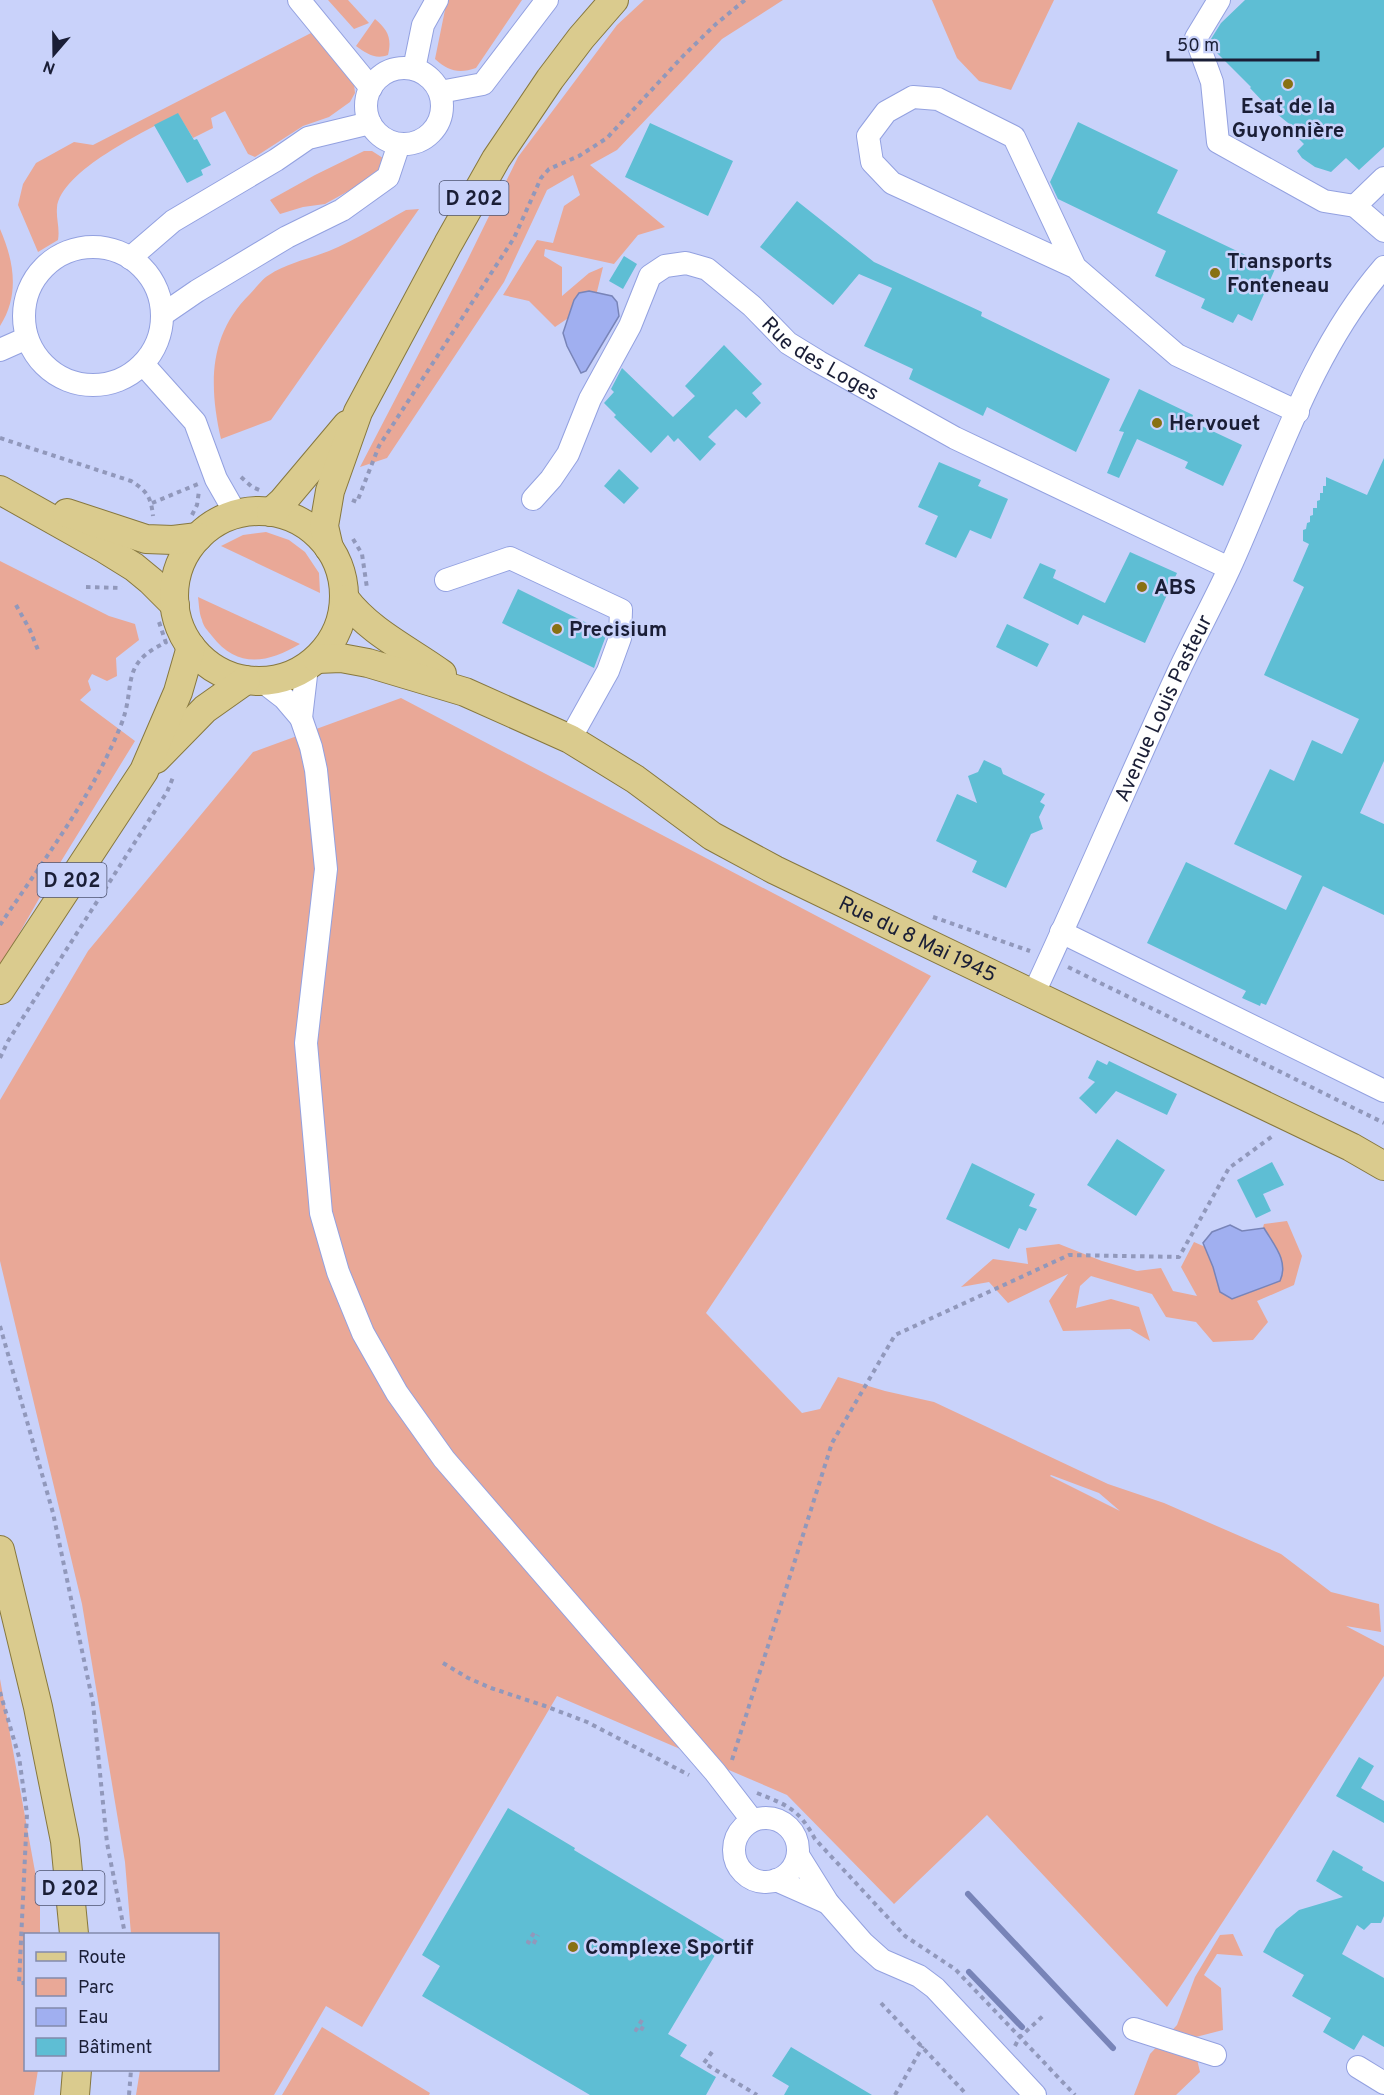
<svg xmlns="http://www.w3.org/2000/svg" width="1384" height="2095" viewBox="0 0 1384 2095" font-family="Overpass,sans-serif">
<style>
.green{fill:#e9a897;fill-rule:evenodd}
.water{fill:#a0aff0;stroke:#7884b8;stroke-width:1.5}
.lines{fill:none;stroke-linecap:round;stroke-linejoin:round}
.stream{stroke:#7884b8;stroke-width:6}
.building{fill:#5ebed4}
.minor-casing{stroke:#93a1e0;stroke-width:24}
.major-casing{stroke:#87783e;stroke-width:30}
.path{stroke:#9198bb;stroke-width:4;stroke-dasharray:4.5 4.5;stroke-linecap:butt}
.minor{stroke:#fff;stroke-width:22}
.major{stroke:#dacb8e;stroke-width:28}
.poi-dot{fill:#887113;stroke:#c9d2fa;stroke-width:2}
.labels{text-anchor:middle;stroke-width:5;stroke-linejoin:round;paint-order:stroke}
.shield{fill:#c9d2fa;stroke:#4e5471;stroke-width:1.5}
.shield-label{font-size:20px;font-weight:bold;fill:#1a1e36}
.poi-label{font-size:21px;font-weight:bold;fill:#1a1e36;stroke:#c9d2fa;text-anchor:start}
.street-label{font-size:21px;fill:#1a1e36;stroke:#c9d2fa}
</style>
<rect width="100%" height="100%" fill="#c9d2fa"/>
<path class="green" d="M328,0H348L369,23L354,29Z
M447,0H522L476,68C459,74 448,71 435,59Z
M644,0H783L722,39L617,150L590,165L665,227L638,235L614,264L545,249L544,256L562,267V296L589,273L603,267L595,300L555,327L529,301L503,295L537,240L553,243L564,206L580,195L573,175L547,190L504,282L387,458L360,467L467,261L518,157L617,25Z
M932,0H1054L1011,90L979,81L957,58Z
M375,19C388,30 392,38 388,55C375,60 366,53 356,46Z
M311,33L335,57L354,84L355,93L350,102L329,117L303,126L255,157L248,154L225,111L211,118L213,128L193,138L178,114C147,130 60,171 57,208C56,219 60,228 58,240L38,252L18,205L23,184L36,163L74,142L93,145Z
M364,151H372L386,160L381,173L325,204L303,207L280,214L270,200L315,175Z
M419,209L271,420L221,439C209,386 208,335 250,294C256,288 262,279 269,275C287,263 309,259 329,251C355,240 381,224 406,210Z
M0,229C14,261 20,295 0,326Z
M266,532L289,540L305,552L319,573L320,593L221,546L243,535Z
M0,561L109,616L135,624L139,640L116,658L117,676L107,681L92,674L88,681L91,690L80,700L135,741L52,876L0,967Z
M198,597L300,644C268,663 237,669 212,636C208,631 203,626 202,620C199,613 199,604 198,597Z
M401,698L931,976L706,1313L802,1413L820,1409L838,1377L885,1391L934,1402L1108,1484L1164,1503L1281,1554L1331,1592L1379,1604L1381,1632L1346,1626L1384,1646V1676L1167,2007L987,1815L894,1904L787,1795L557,1696L362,2027L326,2006L274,2095H136L140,2070H218V1934H131L125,1862L82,1604L0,1261V1100L88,951L253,752ZM1051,1475L1099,1493L1120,1511L1050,1476Z
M1287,1221L1302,1256L1294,1285L1257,1301L1268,1322L1253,1340L1213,1342L1196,1322L1166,1317L1152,1294L1091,1276L1080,1286L1076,1308L1111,1299L1139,1307L1150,1341L1130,1329L1063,1331L1049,1301L1068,1274L1008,1303L989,1282L961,1287L993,1259L1028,1264L1026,1248L1059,1244L1102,1261L1137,1271L1161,1268L1173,1291L1197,1296L1181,1267L1194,1242L1219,1253L1258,1244L1264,1224Z
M0,1679L40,1899V1934H26V2070H38L34,2095H0Z
M1233,1934L1243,1956L1217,1954L1204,1975L1221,1988L1223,2030L1192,2038L1200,2072L1176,2095H1134L1150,2054L1177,2025L1195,1977L1220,1935Z
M322,2027L430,2093L429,2095H282Z"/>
<path class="water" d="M589,291L612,296L617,302L619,316L586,371L581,373L567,346L563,333L574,300L579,293Z
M1230,1225L1242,1231L1264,1228C1274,1245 1289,1261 1280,1281L1232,1299L1220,1292L1213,1267L1203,1243L1212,1232Z"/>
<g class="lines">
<path class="stream" d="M968,1894L1113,2048
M969,1972L1022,2027"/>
</g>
<path class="building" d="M1245,0H1384V147L1359,170L1346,158L1331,172L1315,167L1302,158L1297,151L1304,144L1290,130L1293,127L1266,105L1250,88L1251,87L1215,51L1211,39L1221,23Z
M178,113L194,140L197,139L211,165L201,170L203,175L187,183L154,125Z
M1078,122L1178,170L1157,213L1275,269L1252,321L1238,314L1233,323L1201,308L1205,299L1155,276L1166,251L1058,199L1050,182Z
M650,123L733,161L708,216L625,177Z
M797,201L874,262L982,312L981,316L1110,379L1076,452L987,407L983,416L909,379L913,369L864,346L892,288L859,274L833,305L760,247Z
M624,256L637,264L623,289L609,281Z
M724,345L762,384L752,393L761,403L746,418L736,409L708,437L716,444L700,461L678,438L674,442L668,435L651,453L614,417L616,415L604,403L614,392L611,389L622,368L673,417L695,396L685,386Z
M1139,389L1193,415L1191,421L1242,445L1223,486L1185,468L1188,462L1137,439L1119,478L1107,473L1124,432L1119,431Z
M1384,458V761L1360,813L1384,824V915L1323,886L1266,1005L1261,1003L1260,1006L1242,998L1246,991L1147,943L1186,862L1286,910L1302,876L1234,844L1270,769L1294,781L1312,740L1342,754L1359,719L1264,675L1304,587L1293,581L1309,544L1303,541V530L1306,529L1307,523L1310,522V516L1313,515V508H1317V501L1320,500V493H1323V486H1326V477L1367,495Z
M939,462L981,480L978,486L1008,499L991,539L970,530L956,558L925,544L938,516L918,507Z
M619,469L639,488L624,504L604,486Z
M1130,552L1177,573L1145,643L1083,615L1078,625L1023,598L1040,563L1056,570L1053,578L1105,603Z
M518,589L607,633L594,668L502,623Z
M1007,624L1049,644L1037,667L996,647Z
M984,760L1001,768L1003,774L1045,794L1040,802L1045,805L1039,817L1043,829L1031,834L1006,888L972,872L977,861L936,841L957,794L977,803L968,776L978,772Z
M1097,1060L1107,1065L1109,1061L1177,1094L1167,1115L1116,1091L1096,1114L1079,1098L1095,1082L1088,1078Z
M1117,1139L1165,1170L1136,1216L1087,1185Z
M1272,1162L1284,1185L1263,1194L1271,1211L1256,1218L1237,1180Z
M972,1163L1035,1194L1029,1206L1037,1209L1026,1231L1019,1228L1009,1249L946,1219Z
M1359,1757L1374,1766L1361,1788L1384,1801V1823L1336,1796Z
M508,1808L575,1848L574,1850L724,1940L668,2034L687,2045L680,2056L716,2077L706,2095H590L422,1996L440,1966L422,1955Z
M1333,1850L1363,1867L1362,1870L1384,1882V1916L1381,1923H1371L1364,1930L1357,1925L1342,1954L1384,1978V2047L1363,2035L1354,2050L1323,2032L1331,2018L1292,1996L1304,1975L1263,1952L1276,1929L1299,1910L1343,1897L1316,1881Z
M791,2047L872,2095H784L789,2086L772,2076Z"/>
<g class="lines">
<g class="minor-casing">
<g id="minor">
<path d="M299,0L371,88"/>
<path d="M1219,0L1196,38L1212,82L1218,142L1324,201L1355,206L1384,231"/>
<circle cx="404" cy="106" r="38"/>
<path d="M414,69L423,25L437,0"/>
<path d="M440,92L483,84L547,0"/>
<path d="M1355,206L1384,178"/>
<circle cx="93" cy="316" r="69"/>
<path d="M130,258L173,221L276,160L308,138L370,123"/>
<path d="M1075,267L1014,137L938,99L913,97L886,112L868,136L872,162L892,183L1075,267L1177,355L1298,412"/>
<path d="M162,315L197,291L287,237L342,210L388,177L399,144"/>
<path d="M0,350L27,338"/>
<path d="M143,364L195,422L216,479L236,514"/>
<path id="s1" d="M533,499L551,479L568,454L590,399L630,326L650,276L665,266L686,263L707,269L752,306L788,343L819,362L955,438L1229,568"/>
<path d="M446,580L510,558L621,610L620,638L608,671L570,739"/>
<path d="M262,681L284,698L301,718L311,747L316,770L326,869L306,1043L321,1213L338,1272L363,1333L397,1393L444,1459L715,1772L752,1820"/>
<path d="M301,718L307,667"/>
<path d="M1061,932L1384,1091"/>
<path id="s2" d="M1033,995C1082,890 1127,783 1176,677C1193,640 1213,604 1230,567C1276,466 1310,352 1384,267"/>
<circle cx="766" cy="1850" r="32"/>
<path d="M798,1855L828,1903L863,1943L882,1960L919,1976L935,1988L1035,2095"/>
<path d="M776,1880L828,1903"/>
<path d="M1134,2029L1215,2055"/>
<path d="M1358,2067L1384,2083"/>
</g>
</g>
<g class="major-casing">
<g id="major">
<path d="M0,490L105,549L134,567L151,581L175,605"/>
<circle cx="259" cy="596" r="85"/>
<path d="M271,512L283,501L347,425"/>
<path d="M67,513L146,539L173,540L198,537"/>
<path d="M329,548L324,526L330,491L358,412L448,244L496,159L550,79L581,38L614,0"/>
<path d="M345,599C370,632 409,650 442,674"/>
<path id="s3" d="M317,659L341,658L368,663L465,692L570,739L635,779L712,836L775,870L1351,1147L1384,1166"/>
<path d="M156,759L205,709L246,680"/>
<path d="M0,990L144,771L178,692L191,647"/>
<path d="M0,1550L38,1707L65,1841L74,1934"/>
<path d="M75,2095L77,2070"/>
</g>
</g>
<path class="path" d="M0,438L131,481C147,491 151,497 153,516
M241,477L252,487L262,491
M352,500L357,502L379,446L514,238L541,178L549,169L579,156L607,138L684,55L716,24L745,0
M152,503L198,484
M192,515L197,505L199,491
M353,539L362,554L367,588
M86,587L122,588
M16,605L30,630L38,650
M159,622L167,646
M933,917L1030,951
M0,925C43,861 92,797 121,725C137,685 118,664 167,642
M1068,967L1384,1123
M0,1058L8,1041L167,792L174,775
M0,1326L53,1513L93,1703L107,1843L125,1934
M443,1663L468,1678L491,1688L545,1706L587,1722L689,1775
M0,1692L19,1757L27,1814L19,1983H26
M732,1760L832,1443L895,1335L1069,1255L1179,1257L1229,1168L1274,1135
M757,1793C787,1805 799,1809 815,1839L905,1936L955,1969L1075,2095
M534,1933L528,1942L533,1945L538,1935
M881,2003L967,2095
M642,2020L636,2030L640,2032L645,2023
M1015,2046L1019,2038L1045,2014
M712,2052L704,2063L757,2095
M129,2095L131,2070
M895,2095L923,2046"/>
<use href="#minor" class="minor"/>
<use href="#major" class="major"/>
</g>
<g class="poi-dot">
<circle cx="1288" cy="84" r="6"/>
<circle cx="1215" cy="273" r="6"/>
<circle cx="1157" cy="423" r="6"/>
<circle cx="1142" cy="587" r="6"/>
<circle cx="557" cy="629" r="6"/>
<circle cx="573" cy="1947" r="6"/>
</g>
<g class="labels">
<g class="shield">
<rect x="439.5" y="181" width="69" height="34" rx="4.5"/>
<rect x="37.5" y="863" width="69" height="34" rx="4.5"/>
<rect x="35.5" y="1871" width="69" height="34" rx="4.5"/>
</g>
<g class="shield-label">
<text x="474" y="205">D 202</text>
<text x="72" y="887">D 202</text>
<text x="70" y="1895">D 202</text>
</g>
<g class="poi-label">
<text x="1288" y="113" text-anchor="middle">Esat de la<tspan x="1288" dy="24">Guyonnière</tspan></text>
<text x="1227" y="268">Transports<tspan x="1227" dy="24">Fonteneau</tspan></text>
<text x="1169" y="430">Hervouet</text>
<text x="1154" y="594">ABS</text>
<text x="569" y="636">Precisium</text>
<text x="585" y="1954">Complexe Sportif</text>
</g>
<g class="street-label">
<text dy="7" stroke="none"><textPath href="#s1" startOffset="460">Rue des Loges</textPath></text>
<text dy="7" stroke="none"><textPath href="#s2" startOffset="315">Avenue Louis Pasteur</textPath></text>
<text dy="7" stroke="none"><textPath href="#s3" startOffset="670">Rue du 8 Mai 1945</textPath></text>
</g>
</g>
<rect x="24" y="1933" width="195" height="138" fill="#c9d2fa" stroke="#838aac" stroke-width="1.5"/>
<rect x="36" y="1952" width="30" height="9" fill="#dacb8e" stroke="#838aac" stroke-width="1.5"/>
<text x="78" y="1963" font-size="18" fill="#1a1e36">Route</text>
<rect x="36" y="1978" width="30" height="18" fill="#e9a897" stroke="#838aac" stroke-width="1.5"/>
<text x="78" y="1993" font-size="18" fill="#1a1e36">Parc</text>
<rect x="36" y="2008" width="30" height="18" fill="#a0aff0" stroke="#838aac" stroke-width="1.5"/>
<text x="78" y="2023" font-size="18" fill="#1a1e36">Eau</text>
<rect x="36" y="2038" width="30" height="18" fill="#5ebed4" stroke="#838aac" stroke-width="1.5"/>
<text x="78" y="2053" font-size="18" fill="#1a1e36">Bâtiment</text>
<g transform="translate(54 54) rotate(200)" stroke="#c9d2fa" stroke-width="4.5" paint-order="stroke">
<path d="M0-4.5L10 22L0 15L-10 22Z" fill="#1a1e36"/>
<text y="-9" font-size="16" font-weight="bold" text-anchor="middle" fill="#1a1e36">N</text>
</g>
<path d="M1168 51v9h150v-9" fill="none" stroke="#1a1e36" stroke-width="3"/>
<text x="1177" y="51" font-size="18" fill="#1a1e36" stroke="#c9d2fa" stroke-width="4.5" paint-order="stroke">50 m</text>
</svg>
